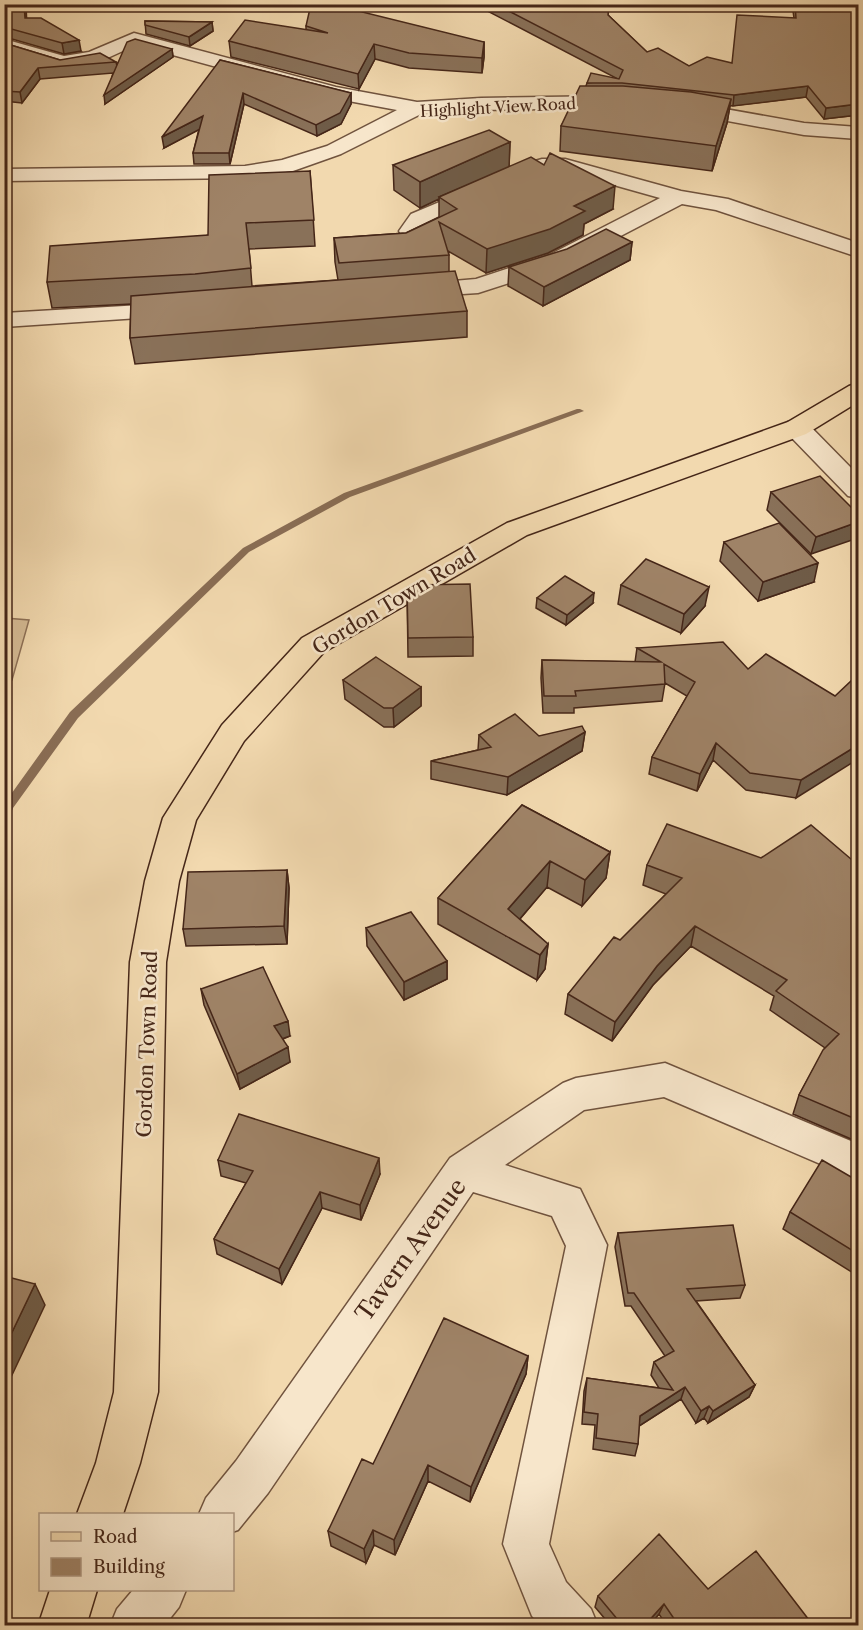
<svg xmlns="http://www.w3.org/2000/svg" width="863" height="1630" viewBox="0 0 863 1630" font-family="'Libre Caslon Text',serif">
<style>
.green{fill:#d5bb95;stroke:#8d7056;stroke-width:1.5}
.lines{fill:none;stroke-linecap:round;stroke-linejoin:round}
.stream{fill:#896d54;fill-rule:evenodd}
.minor-casing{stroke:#70533e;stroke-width:3}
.major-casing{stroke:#452618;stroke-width:3}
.minor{fill:#f7e6cb;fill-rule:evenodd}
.major{fill:#f2d9af;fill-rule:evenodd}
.wall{fill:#897159;stroke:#452618;stroke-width:1.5}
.shaded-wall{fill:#6f5c48;stroke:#452618;stroke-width:1.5}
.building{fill:#9f8367;stroke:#452618;stroke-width:1.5}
.labels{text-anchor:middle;stroke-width:5;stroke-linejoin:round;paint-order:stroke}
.far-street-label{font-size:16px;fill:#452618;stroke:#f7e6cb}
.street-label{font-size:20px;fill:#452618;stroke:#f7e6cb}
.near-street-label{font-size:24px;fill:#452618;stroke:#f7e6cb}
</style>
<rect width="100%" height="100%" fill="#f2d9af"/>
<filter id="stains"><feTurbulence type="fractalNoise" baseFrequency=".00333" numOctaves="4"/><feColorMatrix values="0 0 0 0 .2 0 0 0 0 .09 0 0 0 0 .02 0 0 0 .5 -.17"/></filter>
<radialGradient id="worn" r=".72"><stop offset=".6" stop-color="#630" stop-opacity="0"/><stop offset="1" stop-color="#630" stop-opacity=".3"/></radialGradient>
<path class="green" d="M5,618L29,620L12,680L5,679Z"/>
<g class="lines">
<path class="stream" d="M577,409H580L584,411L350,497L249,552L78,718L13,808L8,821L4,822V804L70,712L243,548L344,493Z"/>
<g class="minor-casing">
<path id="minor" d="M134,33L336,87L417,102L481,98L616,96L623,98L626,102L623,106L616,108L481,110L421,114L341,154L293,171L245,178L4,181V169L245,166L282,160L327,146L397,110L327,97L136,45L101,61L63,68L4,51V39L64,56L89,52Z
M686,102L804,123L858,127V139L804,135L679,112L676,108L679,104Z
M542,159H565L681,191L728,199L858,243V257L716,210L682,204L565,265L478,293L416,297L408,295L404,290L408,285L476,279L549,255L660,198L564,171L535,169L531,165L535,161Z
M480,185L488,187L491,192L488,197L427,224L418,236L410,238L402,236L399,231L411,214Z
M176,303L184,305L188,310L184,315L4,327V313Z
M797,420L806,422L858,475V498L848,496L788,434L784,428L788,422Z
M665,1063L858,1144V1180L664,1097L584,1110L505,1165L580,1189L607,1245L549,1544L566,1582L591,1609L598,1626H541L532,1616L503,1544L566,1246L552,1216L473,1192L268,1493L238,1530L232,1532V1514H199L206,1498L236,1461L450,1158L563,1083L576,1078Z
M133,1590H186L179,1607L164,1626H110L117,1609Z"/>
</g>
<g class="major-casing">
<path id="major" d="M858,383V402L806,434L527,535L324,652L244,741L196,820L179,881L166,962L158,1392L140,1463L123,1514H77L96,1463L114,1392L130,962L145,881L163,818L222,725L302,638L507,523L788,422L849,386Z
M50,1590H97L86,1626H38Z"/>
</g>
<use href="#minor" class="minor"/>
<use href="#major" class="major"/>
</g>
<path class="wall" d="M4,4L26,18L81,51L64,54L5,37Z
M474,4H609L608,15L647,52L689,66L731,63L794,18L792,4H858V115L824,119L806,97L730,106L727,123L712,171L560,151L561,126L586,86L587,83L618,79Z
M145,21L212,22L213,31L190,46L146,34Z
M306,26L484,42V57L482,73L409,68L375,59L359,89L231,57L229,41L306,30Z
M4,43L60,60L116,62L117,66L172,49L173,57L105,104L113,73L40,79L22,103L4,101Z
M220,60L351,93V104L341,124L317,136L244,104L230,164H194L193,153L199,129L164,148Z
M510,142L509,166L613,209L584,224L583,235L548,253L486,273L448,251L449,255V271L467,311V337L135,364L130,338L131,304L52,308L47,282L208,235L310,171L315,246L249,249L252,286L338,280L335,262L334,238L406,233L439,217V199L420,208L394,190L393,165Z
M632,242L630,260L543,306L508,286L509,267Z
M771,492L853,509L811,554L767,510Z
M724,542L814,582L758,601L720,561Z
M621,585L705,606L681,633L618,604Z
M407,588L473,637V656L408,657Z
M537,598L593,603L566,625L536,608Z
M637,648L748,669L835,696L796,798L746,790L713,760L697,791L649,774L652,757L687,696L665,683L662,701L574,708V713H543L541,678L542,660L635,662Z
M343,680L421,687V706L394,727H384L345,699Z
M585,732L582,751L507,795L431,779V761L478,750L479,735L539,736Z
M522,805L610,852L606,878L582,906L547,887L520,919L548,944L545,969L537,980L438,924V898Z
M761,858L858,865V1142L793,1114L799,1095L825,1048L770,1010L774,996L691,946L653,985L612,1041L565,1014L568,994L666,894L643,885L647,865Z
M287,870L289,888L287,944L186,946L183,929Z
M366,928L447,961V979L404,1000L367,946Z
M201,989L290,1036L283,1039L290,1062L240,1089L204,1005Z
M218,1160L380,1174L361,1220L322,1208L282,1284L217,1254L214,1239L246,1183L221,1176Z
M858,1181V1276L783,1229L790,1212Z
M618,1233L745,1285L740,1298L696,1301L755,1385L749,1397L708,1423L704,1418L696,1423L681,1399L639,1426L638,1444L635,1456L593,1449L595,1425L582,1424L584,1391L587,1378L659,1388L651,1375L654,1362L665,1356L631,1306H625L615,1247Z
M528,1356L526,1374L470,1502L428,1481L395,1555L374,1545L366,1563L331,1546L328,1531L373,1464Z
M708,1589L804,1626H667L659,1614L649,1626H611L595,1607L598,1596Z"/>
<path class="shaded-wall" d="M24,4H26L27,28L25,18Z
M212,22L213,31L190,46L189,37Z
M79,40L81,51L64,54L62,43Z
M484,42V57L482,73V58Z
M374,44L375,59L359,89L358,74Z
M172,49L173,57L105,104L104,95Z
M38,68L40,79L22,103L20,92Z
M808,86L806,97L733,106L734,95Z
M243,93L244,104L230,164L229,153Z
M351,93V104L341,124L317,136L316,125Z
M731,99L727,123L712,171L716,146Z
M858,104V115L824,119L826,108Z
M203,116L204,127L164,148L162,137Z
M510,142L509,168L439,197V199L420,208V182Z
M615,186L613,209L584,224L583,235L548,253L486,273L487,249Z
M632,242L630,260L543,306L544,287Z
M858,522V538L811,554L816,537Z
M818,563L814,582L758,601L763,582Z
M709,587L705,606L681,633L684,614Z
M594,593L593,603L566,625L567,615Z
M421,687V706L394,727L393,708Z
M585,732L582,751L507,795L508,777Z
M716,743L713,760L697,791L700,774Z
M858,745V759L796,798L801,780Z
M610,852L606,878L582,906L585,880Z
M550,861L547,887L506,935L508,909Z
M287,870L289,888L287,944L284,926Z
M695,926L691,946L653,985L612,1041L615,1022L657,966Z
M548,944L545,969L537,980L540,955Z
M447,961V979L404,1000V982Z
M288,1021L290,1036L276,1041L274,1026Z
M288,1047L290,1062L240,1089L237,1074Z
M379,1158L380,1174L361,1220L360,1205Z
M320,1192L322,1208L282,1284L279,1269Z
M35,1284L45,1305L4,1392V1349Z
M528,1356L526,1374L470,1502L471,1487Z
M755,1385L749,1397L708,1423L713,1411Z
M685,1387L681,1399L636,1428L640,1416Z
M709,1406L704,1418L696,1423L701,1411Z
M428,1465V1481L395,1555L394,1540Z
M373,1530L374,1545L366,1563L364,1549Z
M664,1604L659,1614L649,1626H644Z"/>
<path class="building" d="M4,4H24L25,18H41L79,40L62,43L4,27Z
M311,4H330L484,42L482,58L409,53L374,44L358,74L229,41L245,20L328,33L306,26Z
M495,4H609L608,15L647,52L658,48L689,66L707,57L732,63L737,15L796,18L795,4H858V104L826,108L808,86L734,95L622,83H587L591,73L619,79L623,70Z
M145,21L212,22L189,37L145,25Z
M135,39L172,49L104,95L127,42Z
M4,43L60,60L100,53L116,62L38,68L20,92L4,91Z
M220,60L351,93L340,113L316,125L243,93L229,153H193L203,116L162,137Z
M580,86H623L691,92L731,99L716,146L561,126Z
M489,130L510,142L420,182L393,165Z
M550,153L615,186L574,206L585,211L550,229L487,249L439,222L449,255L339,263L334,238L406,233L457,209L439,197L531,157L544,165Z
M310,171L314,220L246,223L251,268L195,274L47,282L50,246L208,235L209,175Z
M606,229L632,242L544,287L509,267L567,249Z
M455,271L467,311L130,338L131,296Z
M820,476L853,509L858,505V522L816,537L771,492Z
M779,523L818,563L763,582L724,542Z
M646,559L709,587L684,614L621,585Z
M565,576L594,593L567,615L537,598Z
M470,584L473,637L408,638L407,588L411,585Z
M723,642L748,669L766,654L835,696L851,681L858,685V745L801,780L750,773L716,743L700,774L652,757L695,682L664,664L665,684L575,691L576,696H544L542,660L661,662L637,648Z
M376,657L421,687L393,708H384L343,680Z
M515,714L539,736L582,726L585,732L508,777L431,761L491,747L479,735Z
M522,805L610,852L585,880L550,861L508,909L548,944L540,955L438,898Z
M667,824L761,858L811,825L858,865V950L854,953L858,956V962L857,963L858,964V1120L799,1095L823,1050L839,1034L776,991L787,980L695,926L657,966L615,1022L568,994L614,937L620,940L682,878L647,865Z
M287,870L284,926L183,929L188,872Z
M411,912L447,961L404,982L366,928Z
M263,967L288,1021L274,1026L288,1047L237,1074L201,989Z
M239,1114L379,1158L360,1205L320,1192L279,1269L214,1239L253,1171L218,1160Z
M822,1160L858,1181V1254L790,1212Z
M733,1225L745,1285L687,1289L755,1385L713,1411L709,1406L701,1411L685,1387L640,1416L638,1444L596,1438L598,1414L584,1412L587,1378L673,1390L654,1362L674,1351L634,1293H628L618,1233Z
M4,1276L35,1284L4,1349Z
M444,1318L528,1356L471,1487L428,1465L394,1540L373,1530L364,1549L328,1531L362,1459L373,1464Z
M659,1534L708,1589L756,1551L809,1620L802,1626H679L664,1604L644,1626H623L598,1596Z"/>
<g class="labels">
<g class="far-street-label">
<text transform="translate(498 107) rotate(-3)" y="6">Highlight View Road</text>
</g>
<g class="street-label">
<text transform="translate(394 601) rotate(-31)" y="7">Gordon Town Road</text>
<text transform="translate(147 1044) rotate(-88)" y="7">Gordon Town Road</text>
</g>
<g class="near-street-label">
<text transform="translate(411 1250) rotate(-54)" y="8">Tavern Avenue</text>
</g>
</g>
<rect width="863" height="1630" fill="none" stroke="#f2d9af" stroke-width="24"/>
<rect x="6" y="6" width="851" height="1618" fill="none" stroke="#452618" stroke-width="3"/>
<rect x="12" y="12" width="839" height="1606" fill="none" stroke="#452618" stroke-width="1.5"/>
<rect x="39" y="1513" width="195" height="78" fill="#f7e6cb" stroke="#b09983" stroke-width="1.5"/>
<rect x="51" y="1532" width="30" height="9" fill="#f2d9af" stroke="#b09983" stroke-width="1.5"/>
<text x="93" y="1543" font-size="18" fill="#452618">Road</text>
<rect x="51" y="1558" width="30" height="18" fill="#9f8367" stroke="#b09983" stroke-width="1.5"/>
<text x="93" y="1573" font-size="18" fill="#452618">Building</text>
<rect width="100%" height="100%" filter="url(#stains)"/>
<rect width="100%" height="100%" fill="url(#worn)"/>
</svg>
